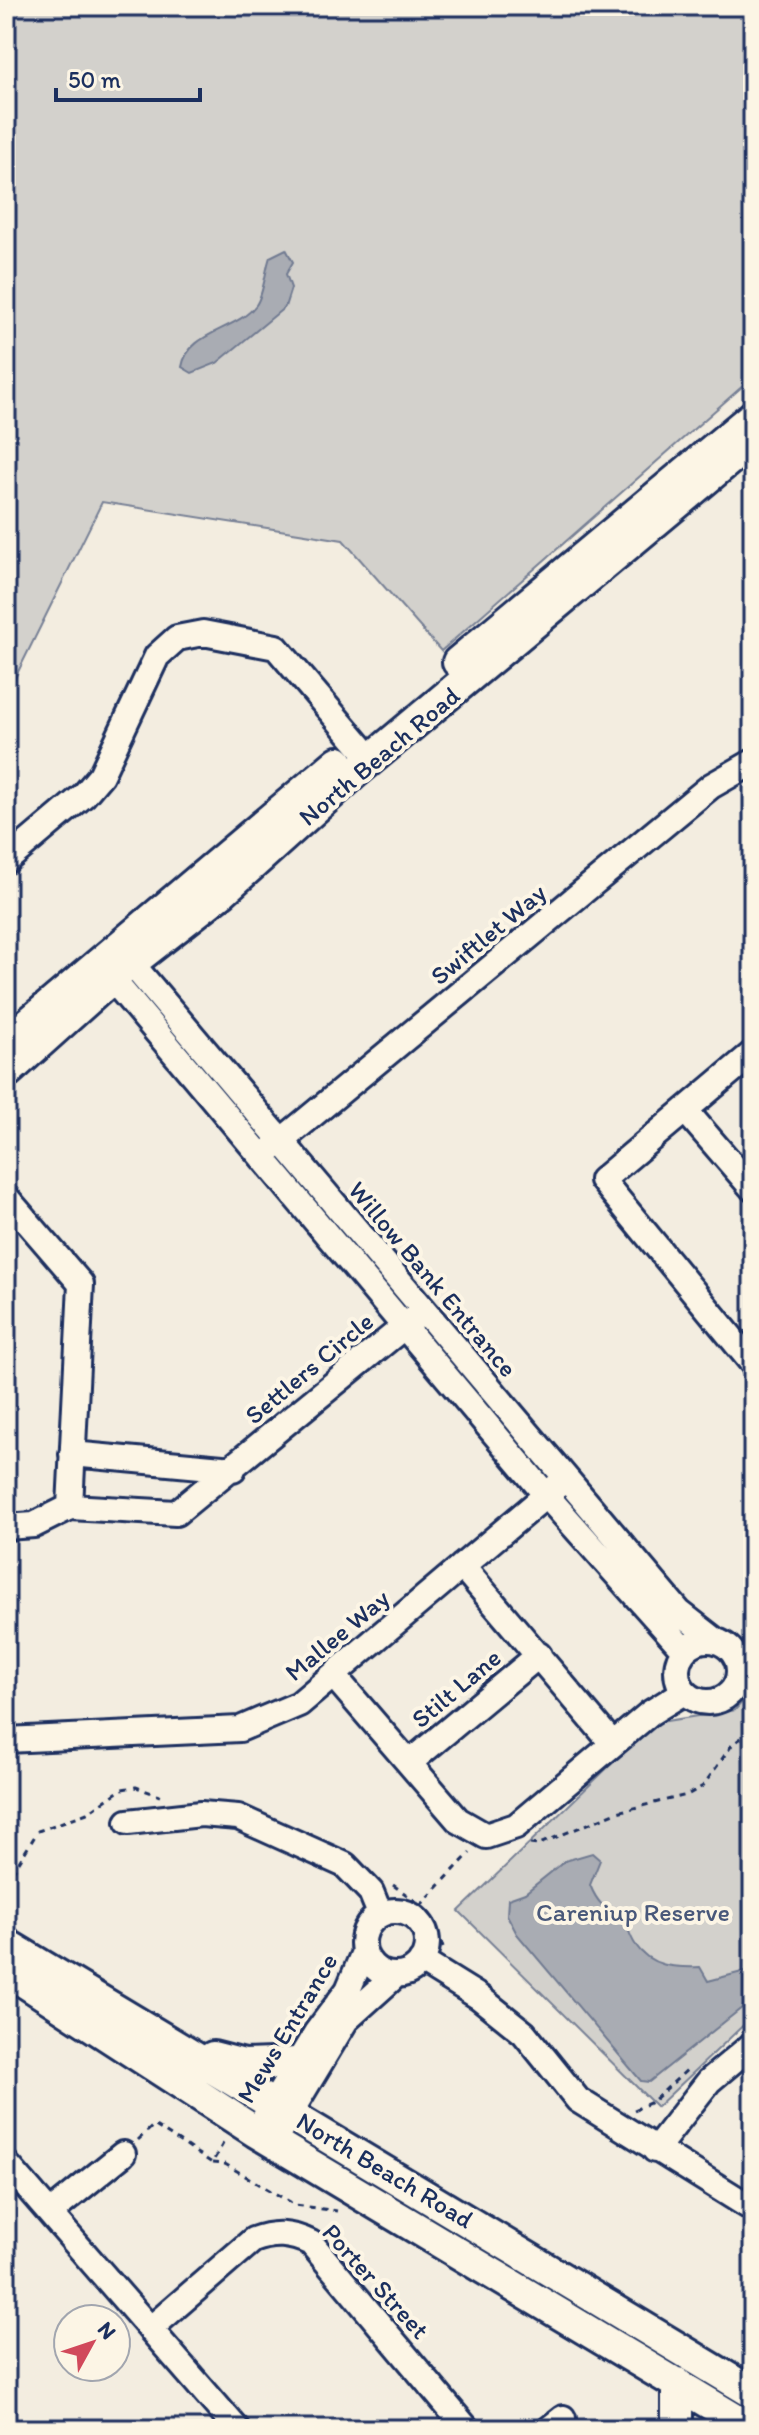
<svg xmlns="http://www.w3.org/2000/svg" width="759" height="2435" viewBox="0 0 759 2435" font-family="Itim,sans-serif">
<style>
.green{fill:#d3d1cc;stroke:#778095;stroke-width:2}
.water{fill:#a9acb3;stroke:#707a91;stroke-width:2}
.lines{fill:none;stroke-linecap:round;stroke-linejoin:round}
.minor-casing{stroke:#1b2f5e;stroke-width:30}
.major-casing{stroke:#1b2f5e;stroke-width:36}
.path{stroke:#1b2f5e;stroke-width:3;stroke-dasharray:6 6;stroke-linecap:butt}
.minor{stroke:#fcf5e5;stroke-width:24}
.major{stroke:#fcf5e5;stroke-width:30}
.labels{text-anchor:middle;stroke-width:8;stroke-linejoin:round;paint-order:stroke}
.street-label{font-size:26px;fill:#1b2f5e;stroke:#fcf5e5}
.park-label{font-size:26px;fill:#49587a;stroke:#fcf5e5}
</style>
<rect width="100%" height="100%" fill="#f3ede0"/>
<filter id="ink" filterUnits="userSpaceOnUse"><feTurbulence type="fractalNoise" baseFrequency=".0125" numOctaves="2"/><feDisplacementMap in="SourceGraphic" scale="16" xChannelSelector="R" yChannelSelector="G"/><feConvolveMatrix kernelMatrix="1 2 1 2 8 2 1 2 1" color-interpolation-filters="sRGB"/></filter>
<g filter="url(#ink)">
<path class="green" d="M6,6H753V377L441,651L343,540L102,502L6,696Z
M753,1690V2016L657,2107L459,1911L654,1723L735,1710Z"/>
<path class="water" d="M286,249L293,262L286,274L291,288L285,307L217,363L192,373L182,367C188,331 237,331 256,305C264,294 265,271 270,257Z
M592,1853L600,1860L590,1885C597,1902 604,1910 621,1914C627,1923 629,1935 635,1944C650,1967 675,1968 700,1967L708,1981L753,1969V1999L649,2082L641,2081L517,1934L507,1915L508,1899L525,1893L565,1861Z"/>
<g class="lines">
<g class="minor-casing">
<path id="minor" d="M6,861L84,795L101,775L157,656L177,638L203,633L276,647L372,760
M121,951L679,1612L715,1640
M102,967L546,1495L684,1650
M753,1053L602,1180L753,1364
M685,1110L753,1189
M269,1151L711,786L753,762
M6,1197L81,1284L70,1507L34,1525L6,1527
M72,1454L233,1469
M70,1507L176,1513L417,1316
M462,1566L612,1743
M677 1671a31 31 0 1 1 62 0a31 31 0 1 1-62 0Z
M334,1676L458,1820L486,1836L516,1826L650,1713L684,1692
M6,1740L240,1729L299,1704L558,1485
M409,1763L539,1655
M128,1822L201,1814L238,1817L345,1865L371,1892L380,1914
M363 1943a32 32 0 1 1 64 0a32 32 0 1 1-64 0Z
M421,1961L479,1997L524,2033L578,2100L753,2209
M281,2128L346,2020L396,1975
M256,2132L316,2033L348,1990L364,1952
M655,2150L709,2081L753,2044
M6,2163L237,2429
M50,2213L123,2154
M150,2329L253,2240C274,2232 290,2233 311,2243L467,2429
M549,2429L563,2418"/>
</g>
<g class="major-casing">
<path id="major" d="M458,662L753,416
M6,1042L338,762
M6,1073L112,978L222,892L352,775L753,440
M6,1944L753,2393
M6,1970L256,2132L752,2429
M213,2057L244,2065L298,2063
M677,2383V2429"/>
</g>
<path class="path" d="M530,1844L537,1845L617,1812L687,1795L703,1786L732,1745L753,1729
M6,1883L38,1831L87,1813L122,1789L136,1787L160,1796
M393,1885L421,1905
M443,1948L434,1919L421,1905L470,1853
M744,2024L753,2016
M634,2110L652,2102L688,2069
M138,2140L154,2125L212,2163L225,2140
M212,2163L225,2164L295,2205L337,2211"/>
<use href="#minor" class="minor"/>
<use href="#major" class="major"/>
</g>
</g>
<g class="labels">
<g class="street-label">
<text transform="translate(379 756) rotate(-40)" y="9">North Beach Road</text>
<text transform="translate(488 934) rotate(-40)" y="9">Swiftlet Way</text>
<text transform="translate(433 1279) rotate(50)" y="9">Willow Bank Entrance</text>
<text transform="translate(309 1368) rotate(-40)" y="9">Settlers Circle</text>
<text transform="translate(337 1635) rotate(-40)" y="9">Mallee Way</text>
<text transform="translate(456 1688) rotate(-40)" y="9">Stilt Lane</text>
<text transform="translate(287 2028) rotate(-59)" y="9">Mews Entrance</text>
<text transform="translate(385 2170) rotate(31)" y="9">North Beach Road</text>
<text transform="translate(376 2281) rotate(48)" y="9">Porter Street</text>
</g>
<g class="park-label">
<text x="633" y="1921">Careniup Reserve</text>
</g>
</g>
<rect width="759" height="2435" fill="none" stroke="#fcf5e5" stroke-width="32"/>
<rect x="16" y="16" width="727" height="2403" fill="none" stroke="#1b2f5e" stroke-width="3" filter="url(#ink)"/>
<g transform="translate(92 2343) rotate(50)"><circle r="38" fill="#fcf5e5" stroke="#a2a6af" stroke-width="2"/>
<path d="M0-6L14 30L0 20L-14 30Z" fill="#d1495b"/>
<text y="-12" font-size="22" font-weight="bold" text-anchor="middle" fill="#1b2f5e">N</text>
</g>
<path d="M56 88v12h144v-12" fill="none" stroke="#1b2f5e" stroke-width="4"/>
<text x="68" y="88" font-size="24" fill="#1b2f5e" stroke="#fcf5e5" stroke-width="6" paint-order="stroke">50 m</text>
</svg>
